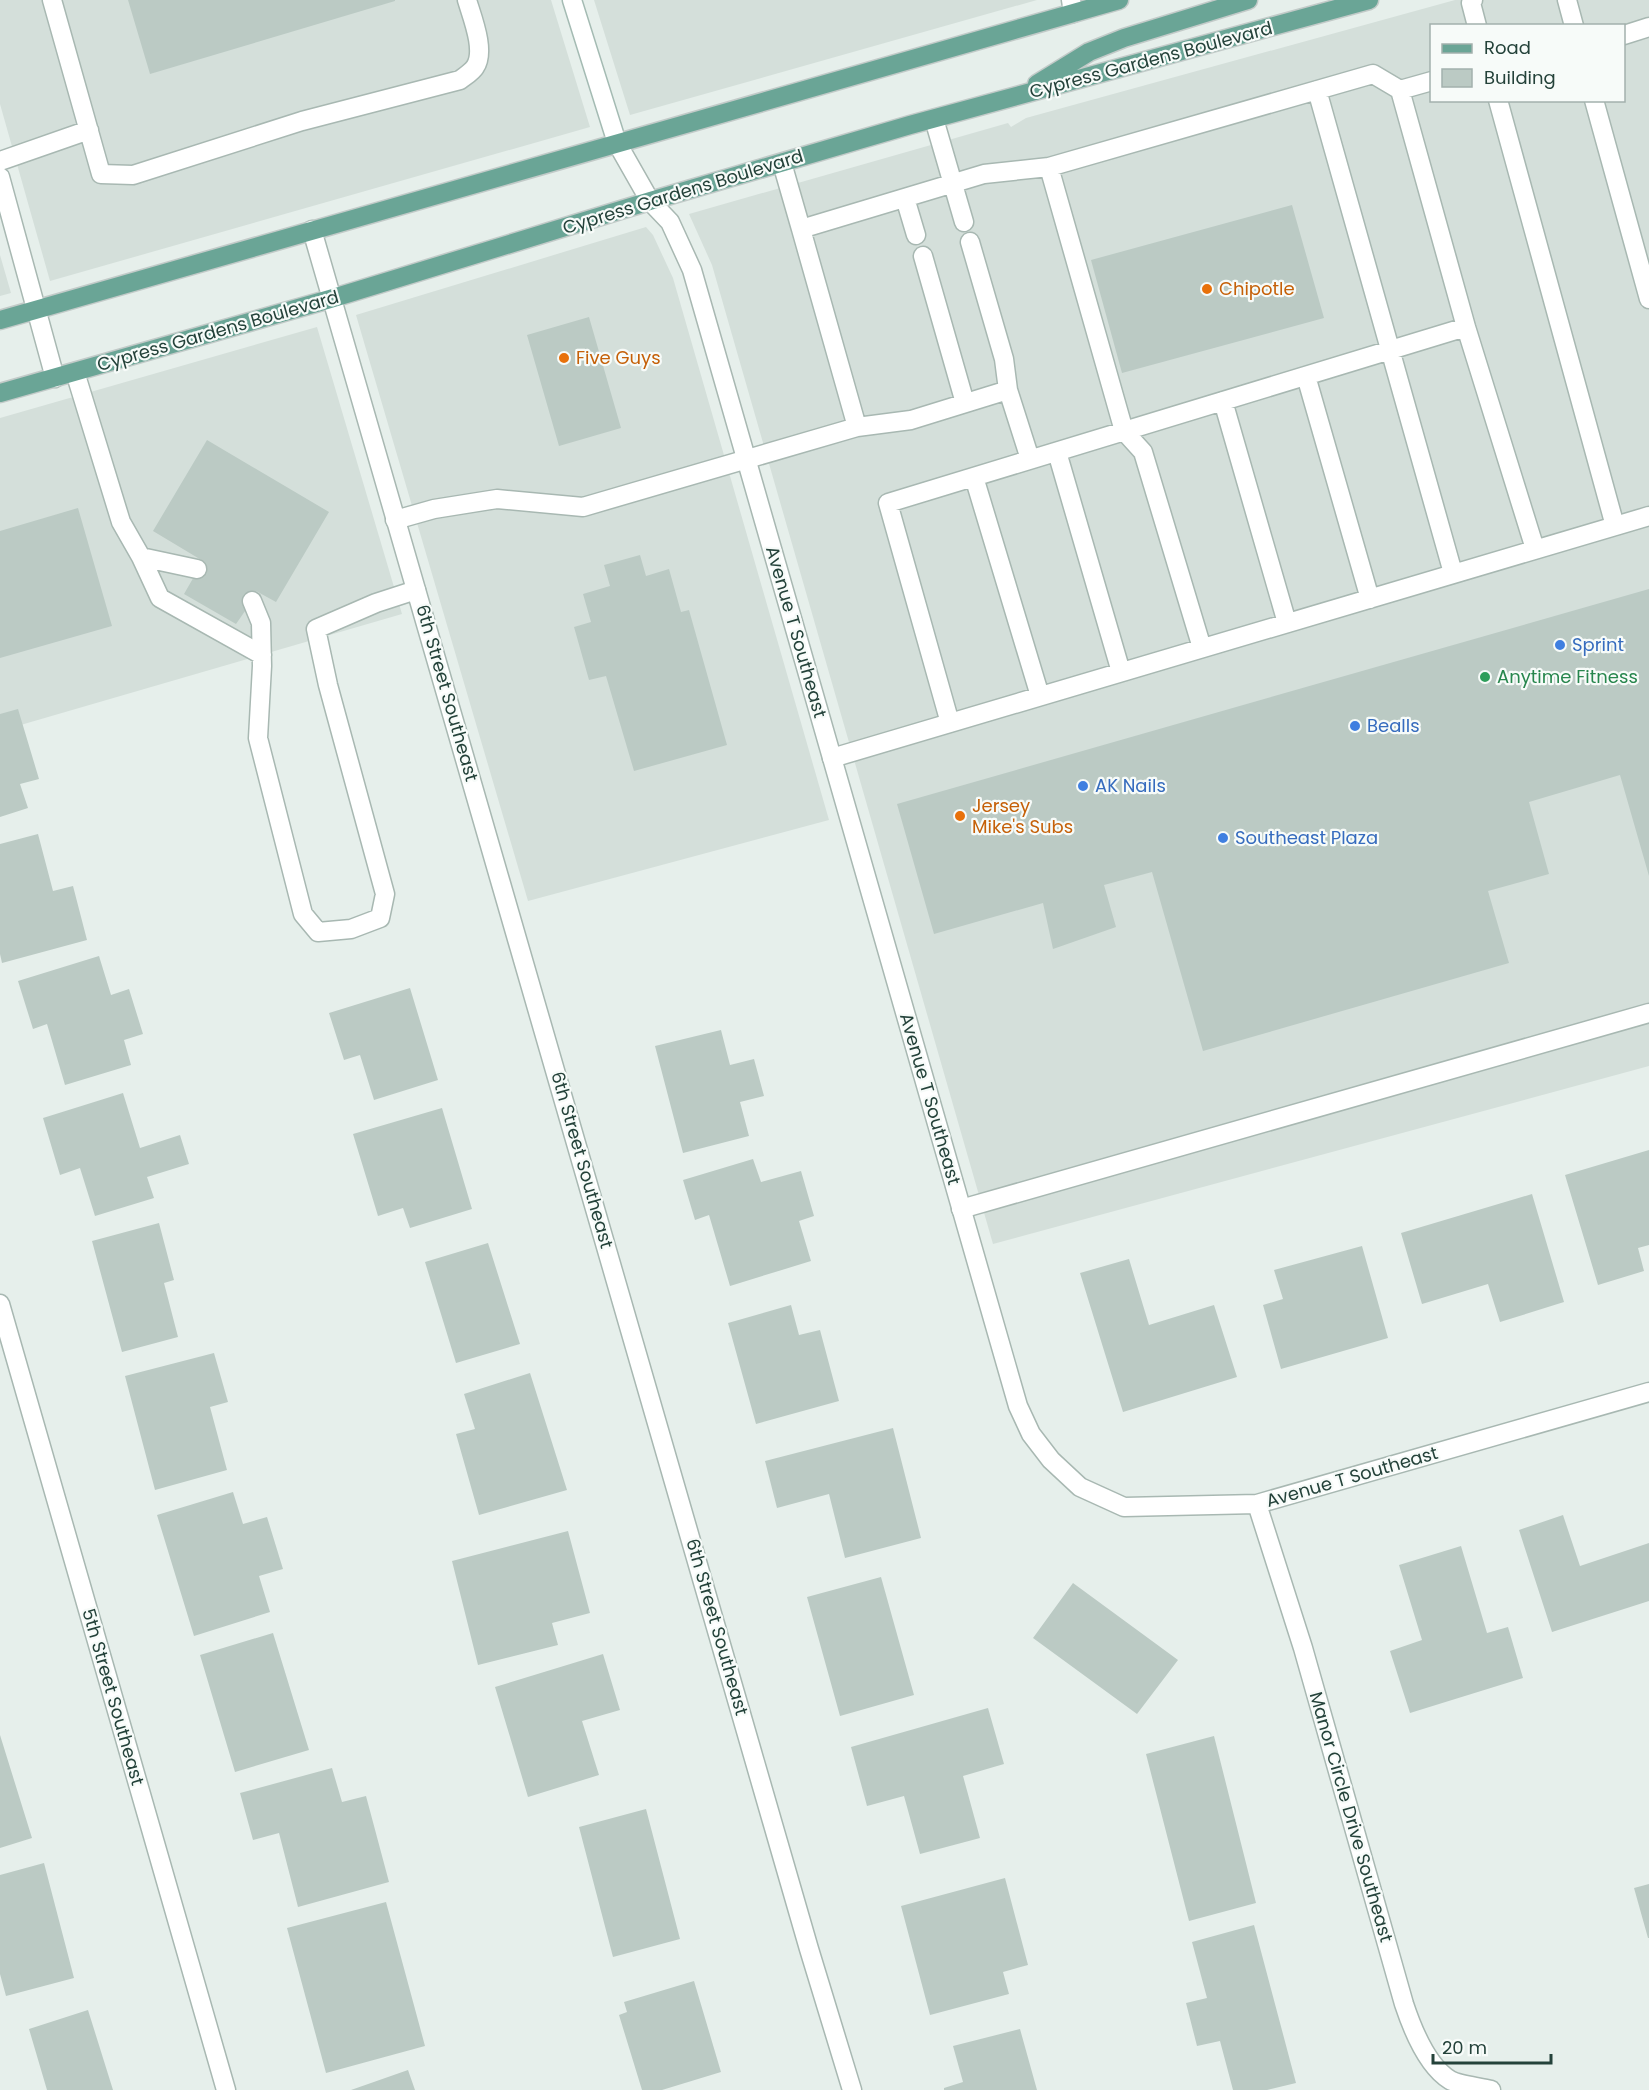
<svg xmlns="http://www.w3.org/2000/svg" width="1649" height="2090" viewBox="0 0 1649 2090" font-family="Poppins,sans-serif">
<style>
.built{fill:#d4dfda;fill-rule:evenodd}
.building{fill:#bbcac4}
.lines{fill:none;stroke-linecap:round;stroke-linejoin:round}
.lane-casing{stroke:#a8b8b2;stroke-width:21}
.street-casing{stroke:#a8b8b2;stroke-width:21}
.secondary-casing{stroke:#a4bbb3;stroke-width:21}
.primary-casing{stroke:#c2cac8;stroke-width:21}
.lane{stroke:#fff;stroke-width:18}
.street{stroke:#fff;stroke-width:18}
.secondary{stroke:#fff;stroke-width:18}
.primary{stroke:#6aa596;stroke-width:18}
.food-dot{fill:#e8710a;stroke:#f7fbf9;stroke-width:2}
.shop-dot{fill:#3f7fe0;stroke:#f7fbf9;stroke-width:2}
.leisure-dot{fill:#2e9e5b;stroke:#f7fbf9;stroke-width:2}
.labels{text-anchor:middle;stroke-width:4.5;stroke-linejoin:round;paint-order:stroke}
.street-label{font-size:18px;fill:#24423a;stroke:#f7fbf9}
.food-label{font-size:18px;fill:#c56008;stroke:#f7fbf9;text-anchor:start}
.shop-label{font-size:18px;fill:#366cbe;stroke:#f7fbf9;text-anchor:start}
.leisure-label{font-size:18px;fill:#27864d;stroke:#f7fbf9;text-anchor:start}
</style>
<rect width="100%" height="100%" fill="#e6efeb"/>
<path class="built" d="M0,0H551L590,127L50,281L0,104Z
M594,0H1037L630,115Z
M1455,0H1649V1066L993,1244L712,265L689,214L1008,123L1011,127L1026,118ZM1432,26H1624V100H1432Z
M646,227L653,235L673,278L829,820L528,901L356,315Z
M0,255L11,293L0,296Z
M317,327L402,614L0,731V418Z"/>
<path class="building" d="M128,0H395V1L150,74Z
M1292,205L1324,318L1122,373L1091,260Z
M589,317L621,428L559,446L527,335Z
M207,440L329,512L276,602L256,591L252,601L236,624L184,594L203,561L153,531Z
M78,508L112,626L0,658V531Z
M640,555L646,576L669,569L681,612L689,610L727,745L634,771L606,676L589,680L574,627L591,622L583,594L610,586L604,565Z
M1649,589V876L1620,775L1529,802L1549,874L1488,891L1509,963L1203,1051L1152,872L1104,885L1116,927L1053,949L1043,903L934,934L897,804Z
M18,709L39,779L20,784L28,808L0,817V714Z
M38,834L53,891L73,886L87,940L2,963L0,954V844Z
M99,956L111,995L129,989L143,1034L124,1040L131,1065L65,1085L47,1024L33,1029L18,981Z
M410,988L438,1080L374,1100L360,1055L344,1060L329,1013Z
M721,1030L730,1065L754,1059L764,1096L740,1102L749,1136L683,1153L655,1046Z
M123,1093L140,1148L180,1135L189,1164L147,1177L154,1198L95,1216L80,1168L60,1175L43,1118Z
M442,1108L472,1209L410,1228L403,1208L378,1216L353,1134Z
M1649,1150V1245L1638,1248L1644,1271L1598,1285L1565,1175Z
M753,1159L761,1182L801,1171L814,1216L799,1221L811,1261L730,1286L709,1215L695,1220L683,1180Z
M1532,1194L1564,1302L1500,1322L1488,1284L1422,1304L1401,1233Z
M159,1223L174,1280L164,1283L178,1337L122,1352L92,1241Z
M488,1243L520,1344L456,1363L425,1262Z
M1362,1246L1388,1338L1281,1369L1263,1305L1283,1299L1274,1270Z
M1129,1259L1149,1325L1214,1305L1237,1377L1123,1412L1080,1273Z
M791,1305L799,1335L820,1330L839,1401L756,1424L728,1323Z
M214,1353L228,1402L210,1407L227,1470L155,1490L125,1376Z
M530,1373L567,1490L479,1515L456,1434L475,1429L464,1394Z
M893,1428L921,1538L845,1558L829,1494L777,1508L765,1461Z
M233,1492L243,1524L267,1517L283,1569L259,1576L270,1612L194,1636L157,1515Z
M1563,1515L1580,1566L1649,1543V1601L1552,1632L1519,1530Z
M568,1531L590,1613L552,1623L558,1645L478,1665L452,1561Z
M1461,1546L1487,1633L1508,1627L1523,1678L1410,1713L1390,1651L1422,1640L1399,1565Z
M881,1577L914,1695L840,1716L807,1597Z
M1073,1583L1178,1660L1137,1714L1033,1638Z
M273,1633L309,1750L235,1772L200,1655Z
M603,1654L620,1710L582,1721L599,1775L528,1797L495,1687Z
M988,1708L1004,1764L963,1776L980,1838L920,1854L904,1796L867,1806L851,1747Z
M0,1735L32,1838L0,1848Z
M1214,1736L1256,1903L1189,1921L1146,1754Z
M332,1768L342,1802L366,1796L389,1882L298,1907L279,1833L253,1840L240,1793Z
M646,1809L680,1939L613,1957L579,1827Z
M44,1863L74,1978L6,1996L0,1974V1875Z
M1005,1878L1028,1965L1003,1972L1009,1994L930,2015L901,1906Z
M1649,1884V1938H1648L1634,1888Z
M386,1902L425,2046L326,2073L287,1928Z
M1254,1925L1296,2083L1267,2090H1233L1220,2041L1197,2046L1186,2003L1207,1998L1192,1942Z
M694,1981L721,2072L662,2090H642L619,2015L627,2012L624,2002Z
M88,2010L113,2090H47L29,2029Z
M1020,2029L1037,2090H944V2088L963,2082L953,2046Z
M408,2070L415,2090H351Z"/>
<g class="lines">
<g class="lane-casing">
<path id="lane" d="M52,0L101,174L133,175L302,121L460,80C465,76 472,72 475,67C486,51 472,17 467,0
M1071,0L1073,13
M1473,0L1471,3L1477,26
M1567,0L1574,26
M1624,35L1649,27
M1317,90L1453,573
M1400,90L1466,327L1535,549
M1498,100L1615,526
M1594,100L1649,299
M934,119L964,222
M0,161L89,130
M782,163L801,229
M905,198L916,235
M970,242L1004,359L1008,390L1030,459
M923,256L965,403
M75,372L121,522L141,557L160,598L262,655
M1306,376L1370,599
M1223,401L1287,623
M857,427L911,420L1008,390
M1057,452L1121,672
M974,477L1040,696
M395,520L434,509L497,499L583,507L857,427L801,229L984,174L1049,167
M141,557L197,569
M252,601L261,623L262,666L258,738L303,914L318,932L351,929L380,918L385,894L328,685L316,629L376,603L416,590
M1202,648L1143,452L1124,431L1049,167L1373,74L1400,90L1432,81
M950,723L888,503L1466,327
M832,758L1649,516
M961,1209L1649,1013"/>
</g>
<g class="street-casing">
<path id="street" d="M617,143L650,201L670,222L692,270L1018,1406L1031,1434L1051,1460L1080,1487L1124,1507L1257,1504L1649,1392
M0,177L55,378
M312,230L809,1949L852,2090
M0,1304L226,2090
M1257,1504L1303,1648L1404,2004C1412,2028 1427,2066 1450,2080C1458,2085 1480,2087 1491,2090"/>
</g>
<g class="secondary-casing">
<path id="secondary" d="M572,0L617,143"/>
</g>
<g class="primary-casing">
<path id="primary" d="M1037,84L1089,52L1124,38L1248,0
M0,320L1119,0
M0,393L330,299L650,201L910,125L1369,0"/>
</g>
<use href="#lane" class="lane"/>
<use href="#street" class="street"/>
<use href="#secondary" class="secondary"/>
<use href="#primary" class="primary"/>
</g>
<g class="food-dot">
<circle cx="1207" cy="289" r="6"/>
<circle cx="564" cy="358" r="6"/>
<circle cx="960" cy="816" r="6"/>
</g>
<g class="shop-dot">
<circle cx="1560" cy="645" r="6"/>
<circle cx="1355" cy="726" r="6"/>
<circle cx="1083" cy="786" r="6"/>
<circle cx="1223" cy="838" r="6"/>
</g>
<circle class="leisure-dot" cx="1485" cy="677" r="6"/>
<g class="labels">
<g class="street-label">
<text transform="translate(1151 60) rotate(-15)" y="6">Cypress Gardens Boulevard</text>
<text transform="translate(683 192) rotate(-17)" y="6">Cypress Gardens Boulevard</text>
<text transform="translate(218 331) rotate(-16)" y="6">Cypress Gardens Boulevard</text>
<text transform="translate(796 632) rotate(74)" y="6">Avenue T Southeast</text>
<text transform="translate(447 693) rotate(74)" y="6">6th Street Southeast</text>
<text transform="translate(930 1099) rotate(74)" y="6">Avenue T Southeast</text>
<text transform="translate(582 1160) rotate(74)" y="6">6th Street Southeast</text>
<text transform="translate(1352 1477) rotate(-16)" y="6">Avenue T Southeast</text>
<text transform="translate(717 1627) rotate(74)" y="6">6th Street Southeast</text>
<text transform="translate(113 1697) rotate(74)" y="6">5th Street Southeast</text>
<text transform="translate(1351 1817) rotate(74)" y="6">Manor Circle Drive Southeast</text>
</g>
<g class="food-label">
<text x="1219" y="295">Chipotle</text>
<text x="576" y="364">Five Guys</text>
<text x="972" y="812">Jersey<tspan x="972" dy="21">Mike's Subs</tspan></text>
</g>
<g class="shop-label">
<text x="1572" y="651">Sprint</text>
<text x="1367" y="732">Bealls</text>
<text x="1095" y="792">AK Nails</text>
<text x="1235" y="844">Southeast Plaza</text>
</g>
<g class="leisure-label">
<text x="1497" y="683">Anytime Fitness</text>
</g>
</g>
<rect x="1430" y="24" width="195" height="78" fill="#f7fbf9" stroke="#a3b1ad" stroke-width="1.5"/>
<rect x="1442" y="44" width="30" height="9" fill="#6aa596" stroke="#a3b1ad" stroke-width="1.5"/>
<text x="1484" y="54" font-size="18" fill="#24423a">Road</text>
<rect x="1442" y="69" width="30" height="18" fill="#bbcac4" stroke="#a3b1ad" stroke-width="1.5"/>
<text x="1484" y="84" font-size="18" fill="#24423a">Building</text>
<path d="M1433 2054v9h118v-9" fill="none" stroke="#24423a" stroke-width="3"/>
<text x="1442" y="2054" font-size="18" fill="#24423a" stroke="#f7fbf9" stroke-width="4.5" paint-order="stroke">20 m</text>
</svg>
